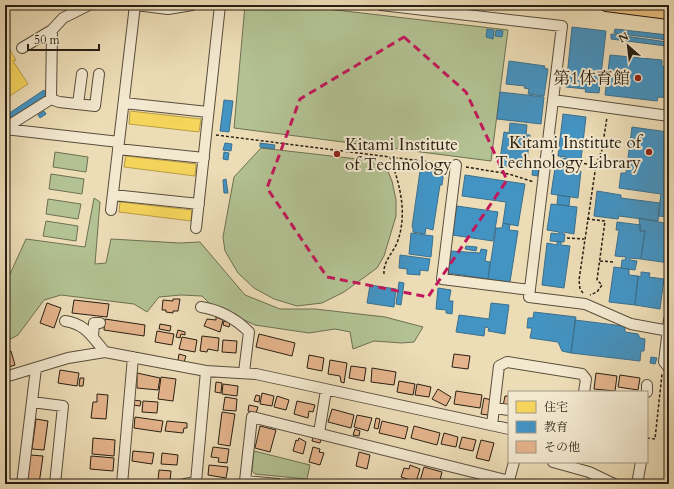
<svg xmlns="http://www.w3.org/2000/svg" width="674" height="489" viewBox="0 0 674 489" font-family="Cardo,'Noto Serif JP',serif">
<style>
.green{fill:#b3c293;stroke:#6e7053}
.homes{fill:#f6d55c;stroke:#b89e46}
.schools{fill:#4393c3;stroke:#3b708e}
.building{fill:#e5b48c;stroke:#281f13}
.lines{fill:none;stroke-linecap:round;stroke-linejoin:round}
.minor-casing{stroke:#594e3c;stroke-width:12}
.major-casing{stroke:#281f13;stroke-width:14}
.path{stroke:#281f13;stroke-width:1.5;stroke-dasharray:3 2;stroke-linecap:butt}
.minor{stroke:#f3e9d0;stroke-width:10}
.major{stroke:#e6be7c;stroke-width:12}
.marked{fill:none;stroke:#c2185b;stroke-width:3;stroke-dasharray:8 5;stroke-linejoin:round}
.poi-dot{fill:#8f2418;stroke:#f3e9d0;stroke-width:1.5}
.labels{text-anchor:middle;stroke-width:4;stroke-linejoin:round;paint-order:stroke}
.poi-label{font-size:17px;fill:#281f13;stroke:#f3e9d0;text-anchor:end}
</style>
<rect width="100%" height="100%" fill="#edddb7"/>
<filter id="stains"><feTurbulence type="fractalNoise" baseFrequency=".005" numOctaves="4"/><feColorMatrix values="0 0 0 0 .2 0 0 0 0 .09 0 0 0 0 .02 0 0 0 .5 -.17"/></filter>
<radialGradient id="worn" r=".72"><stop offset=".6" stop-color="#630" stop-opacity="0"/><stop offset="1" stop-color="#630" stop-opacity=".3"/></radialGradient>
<path class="green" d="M245,5H293L508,30L491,161L234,128Z
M261,148L384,162L392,181L396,200V216L384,256L377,268L344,292L322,303L297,306L274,299L254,288L238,273L225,251L223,237L234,177Z
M55,152L88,157L86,172L53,167Z
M51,174L84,179L82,194L49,189Z
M94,198L100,202L95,264L106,263L111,239L180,243L200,242L245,295L280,309H315L385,317L423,327L414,342L402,343L374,341L353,349L350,332L335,329L309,333L255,325L210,304L202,296L181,295L159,297L147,312L134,304L61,295L44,300L18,335L5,342V276L10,274L26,239L85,247Z
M48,199L81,204L78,219L46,214Z
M46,221L78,226L76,241L43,236Z
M254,451L310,465L307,479L255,474L252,471Z"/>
<path class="homes" d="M7,45L16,60L13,61L28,84L5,99V46Z
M130,111L201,119L199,132L129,124Z
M126,156L196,164L195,176L124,167Z
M120,202L192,210L191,221L119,212Z"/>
<path class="schools" d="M572,27L606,31L599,93L585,92L586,89L566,87Z
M487,29L494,30L493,39L486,37Z
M615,29L668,35V40L614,33Z
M496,30L503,31L502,37L495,36Z
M611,34L667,42L666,46L611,39Z
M610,55L662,60V66L669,67V98L658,97L657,101L605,95Z
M509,61L545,66L544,68L548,69L544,96L528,94L529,89L524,88L525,86L506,84Z
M44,90L47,95L6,121L5,116Z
M500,92L544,97L541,124L497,119Z
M224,100L233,101L229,132L220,131Z
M44,111L46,114L40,118L38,115Z
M563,114L586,117L581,159H566V157L558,156Z
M510,123L527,125L526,135H530L526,169L499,166L504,132L509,133Z
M632,127L668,132L669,127V217L658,216L661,194L619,188L621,173H626Z
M225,143L232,144L231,151L223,150Z
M260,143L275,145L274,149L260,147Z
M224,152L229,153L228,160L223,159Z
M560,158L574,160L573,168L570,167V169L581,171L578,198L551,194L555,168L566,169V167L559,166Z
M533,165L539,166L538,176L532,175Z
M430,169L444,171L442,185H440L433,230L426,228L425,234L413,232V227H412L420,171L429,172Z
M465,175L525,184L518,226L503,223L506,202L462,196Z
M226,179L228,193H224L223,180Z
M597,191L621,195V198L660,203L658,221L619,216L618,219L594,216Z
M558,195L570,197L569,206L557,204Z
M551,204L577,207L574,234L563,232L562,234H565L564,242L550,241L551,233L559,234V232L547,230Z
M457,206L498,212L493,241L452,235Z
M639,218L669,224V263L641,259L645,231H640Z
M617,222L641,225L640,231H645L641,259L630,258V260L637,261L635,270L621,268L622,260H625L626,257L615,256L619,230H616Z
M503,223L510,225L509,230L518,231L510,282L488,279L496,228H502Z
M411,233L433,236L431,257L409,254Z
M557,241L561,242V245L570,246L564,288L542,285L547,243L557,245Z
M466,246L477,247L476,251L465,249Z
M481,249L487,250L485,261L490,262L488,279L448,273L451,251L480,253Z
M400,255L430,259L428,271L420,270V275L407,274V269L399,268Z
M614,267L629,269V275L638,276L635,305L609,302Z
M641,272L650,273L649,277L664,279L660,309L635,305L638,276L641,277Z
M399,282L404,283L401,305L396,304Z
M370,285L396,289L394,307L367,303Z
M438,288L451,290L449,301H453L452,314L446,313V310L436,309Z
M491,303L509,305L505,334L488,331L489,328L485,327L484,336L456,332L459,315L489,319Z
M534,312L576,317L571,353L562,351L558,342L530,338L532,328H527L528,318H533Z
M575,320L623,326L625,328V332L638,334L640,338L645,339L644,351H641L640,361L571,353Z
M651,357L657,358L655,364L650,363Z"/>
<path class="building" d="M173,299H180L178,311H173V313L166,312V310H162L163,300L173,301Z
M74,300L109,304L107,317L72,313Z
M47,303L61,308L54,328L40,323Z
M216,317L223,320L220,332L204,326L207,319L216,320Z
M105,319L145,325L144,336L104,330Z
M224,321L230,323L229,327L223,325Z
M160,324L171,326L170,331L159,329Z
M178,330L185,332V335L181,334L180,338L176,337Z
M157,331L174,334L172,345L155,342Z
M259,334L295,343L292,356L256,347Z
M202,336L219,338L218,351L208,349L207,352L200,351Z
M182,337L197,340L195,352L179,349Z
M223,340L237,341L236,353L222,352Z
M11,351L15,365L5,368V353Z
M179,354L186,356L184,362L178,360Z
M454,354L470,356L468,369L452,367Z
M309,355L324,358L322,371L307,368Z
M330,360L347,363L344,383L341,382L340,376L328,374Z
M351,366L366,368L364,381L349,378Z
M372,368L396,372L394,385L371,382Z
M60,370L79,373L77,386L58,383Z
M137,373L160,378L158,390L137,388Z
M596,373L617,376L615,391L594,389Z
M620,375L640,378L638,390L618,387Z
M161,377L176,379L173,401L158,399Z
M80,378H84L83,386H79Z
M399,381L415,384L413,395L397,392Z
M216,382L222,383L221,393L215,392Z
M223,384L238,386L237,396L222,394Z
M417,384L431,387L429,397L415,395Z
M438,389L451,397L446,406L432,399Z
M456,391L482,395L480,408L454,404Z
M262,393L274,396L272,406L260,404Z
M97,394L108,395L106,419L91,418L93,402H97Z
M256,395L260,396L259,402L254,401Z
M277,396L289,400L286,410L274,407Z
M505,396H509V407L503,406Z
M225,397L237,399L236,411L223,410Z
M484,398L491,400L488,415L481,414Z
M133,400L141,401L140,406L133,405Z
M143,401L158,402L157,413L142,412Z
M297,401L315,405L313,412L309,411L308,418L294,414Z
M249,405L258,407L256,413L248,411Z
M332,409L354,415L351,428L328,422Z
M222,412L235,414L230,446L218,444Z
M357,415L372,418L368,431L354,427Z
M135,417L163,421L161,432L134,428Z
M376,418L380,419L378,429L374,428Z
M36,419L48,421L44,450L32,449Z
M167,421L187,423V428H184L183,433L165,431Z
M382,421L408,427L405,439L379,433Z
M260,426L276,430L270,452L255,448Z
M414,426L440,433L437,445L411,438Z
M355,429L360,431L359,436L353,435Z
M444,433L458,437L456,447L441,444Z
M313,437L321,439L320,443L312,441Z
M462,437L476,440L473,451L459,448Z
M93,438L115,440L114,456L92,454Z
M299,438L306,442L303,454L293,451L296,440L298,441Z
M481,440L494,443L489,461L476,458Z
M213,447L229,449L227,463L218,462L219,458L211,457Z
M313,447L320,449L319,452L324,453L320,465L309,462Z
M133,451L154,453L152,464L132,461Z
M359,452L370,455L367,469L356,466Z
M162,453L178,455L177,465L161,464Z
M5,454H8L6,476L5,475Z
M30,455L43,456L39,484H27Z
M91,456L114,458L113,471L90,469Z
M209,465L228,467L226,478L208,475Z
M410,465L420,469L416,482L401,477L404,468L409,469Z
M424,467L442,472L439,484L420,481Z
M159,470L171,471L170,481L158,480Z
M442,479L451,481L450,483L455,484H441Z"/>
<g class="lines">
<g class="minor-casing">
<path id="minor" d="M136,5L168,9L192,5
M381,5L562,26L529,297L585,304L631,324L669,331
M22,48L52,30L63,18L89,5
M51,99L59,102L95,106L99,74
M553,100L669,116
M124,103L208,112
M78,104L82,74
M5,128L51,99L52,30
M5,129L119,142
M118,149L204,158
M456,165L442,279L530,290
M113,195L199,204
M111,210L135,5
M196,228L220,5
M201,307C220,310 235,318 249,332L244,372
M669,320L664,362L669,368
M65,321C86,324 92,337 105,352
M93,337L94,323H100
M5,377L68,358L105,352L206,371L256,374L509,429
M647,392V385
M32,402L63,406L55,484
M495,408L509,410
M492,425L499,366L507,362L582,374L586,379L584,392
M319,433L326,390
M553,462L589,472L614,484
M22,484L36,368
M122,484L133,357
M185,484L196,482L206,371
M278,484L245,481L252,417L509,481
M508,484L514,462
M637,484L641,462"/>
</g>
<g class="major-casing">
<path id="major" d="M606,5L669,13"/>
</g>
<path class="path" d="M216,135L446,164
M579,163L596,165
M466,167L509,174L534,182
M587,219L605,221L597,280L602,285L597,292L590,295
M567,238L584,239
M600,261L614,262
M384,274C383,262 392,254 397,243C408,214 400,185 390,157
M583,293L580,289L579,280L596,165L602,150L607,117
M647,438L655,439L662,374"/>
<use href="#minor" class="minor"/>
<use href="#major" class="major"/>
</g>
<path class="marked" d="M404,37L466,92L507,180L428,297L327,277L267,188L300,99Z"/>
<g class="poi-dot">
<circle cx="638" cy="78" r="4"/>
<circle cx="649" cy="152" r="4"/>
<circle cx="337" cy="154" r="4"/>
</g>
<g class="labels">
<g class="poi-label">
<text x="630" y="84">第1体育館</text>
<text x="641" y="148">Kitami Institute of<tspan x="641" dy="20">Technology Library</tspan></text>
<text x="345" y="150" text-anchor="start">Kitami Institute<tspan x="345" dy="20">of Technology</tspan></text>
</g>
</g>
<rect width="674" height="489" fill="none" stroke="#edddb7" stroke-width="20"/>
<rect x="6" y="6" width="662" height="477" fill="none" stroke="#281f13" stroke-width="2"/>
<rect x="10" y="10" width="654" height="469" fill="none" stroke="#281f13"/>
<rect x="508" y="391" width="140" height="72" fill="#f3e9d0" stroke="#a29884"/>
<rect x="516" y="401" width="20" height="12" fill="#f6d55c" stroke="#a29884"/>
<text x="544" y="411" font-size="12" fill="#281f13">住宅</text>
<rect x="516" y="421" width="20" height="12" fill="#4393c3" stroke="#a29884"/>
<text x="544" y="431" font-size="12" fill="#281f13">教育</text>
<rect x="516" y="441" width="20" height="12" fill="#e5b48c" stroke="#a29884"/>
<text x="544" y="451" font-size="12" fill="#281f13">その他</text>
<g transform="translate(628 46) rotate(332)" stroke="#f3e9d0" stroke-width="3" paint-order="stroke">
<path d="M0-3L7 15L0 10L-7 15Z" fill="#281f13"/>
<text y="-6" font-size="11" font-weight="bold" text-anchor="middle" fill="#281f13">N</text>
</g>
<path d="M28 44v6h71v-6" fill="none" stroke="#281f13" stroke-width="2"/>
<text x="34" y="44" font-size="12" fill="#281f13" stroke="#f3e9d0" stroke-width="3" paint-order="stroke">50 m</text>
<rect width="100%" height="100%" filter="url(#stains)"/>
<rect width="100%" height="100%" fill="url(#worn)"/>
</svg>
